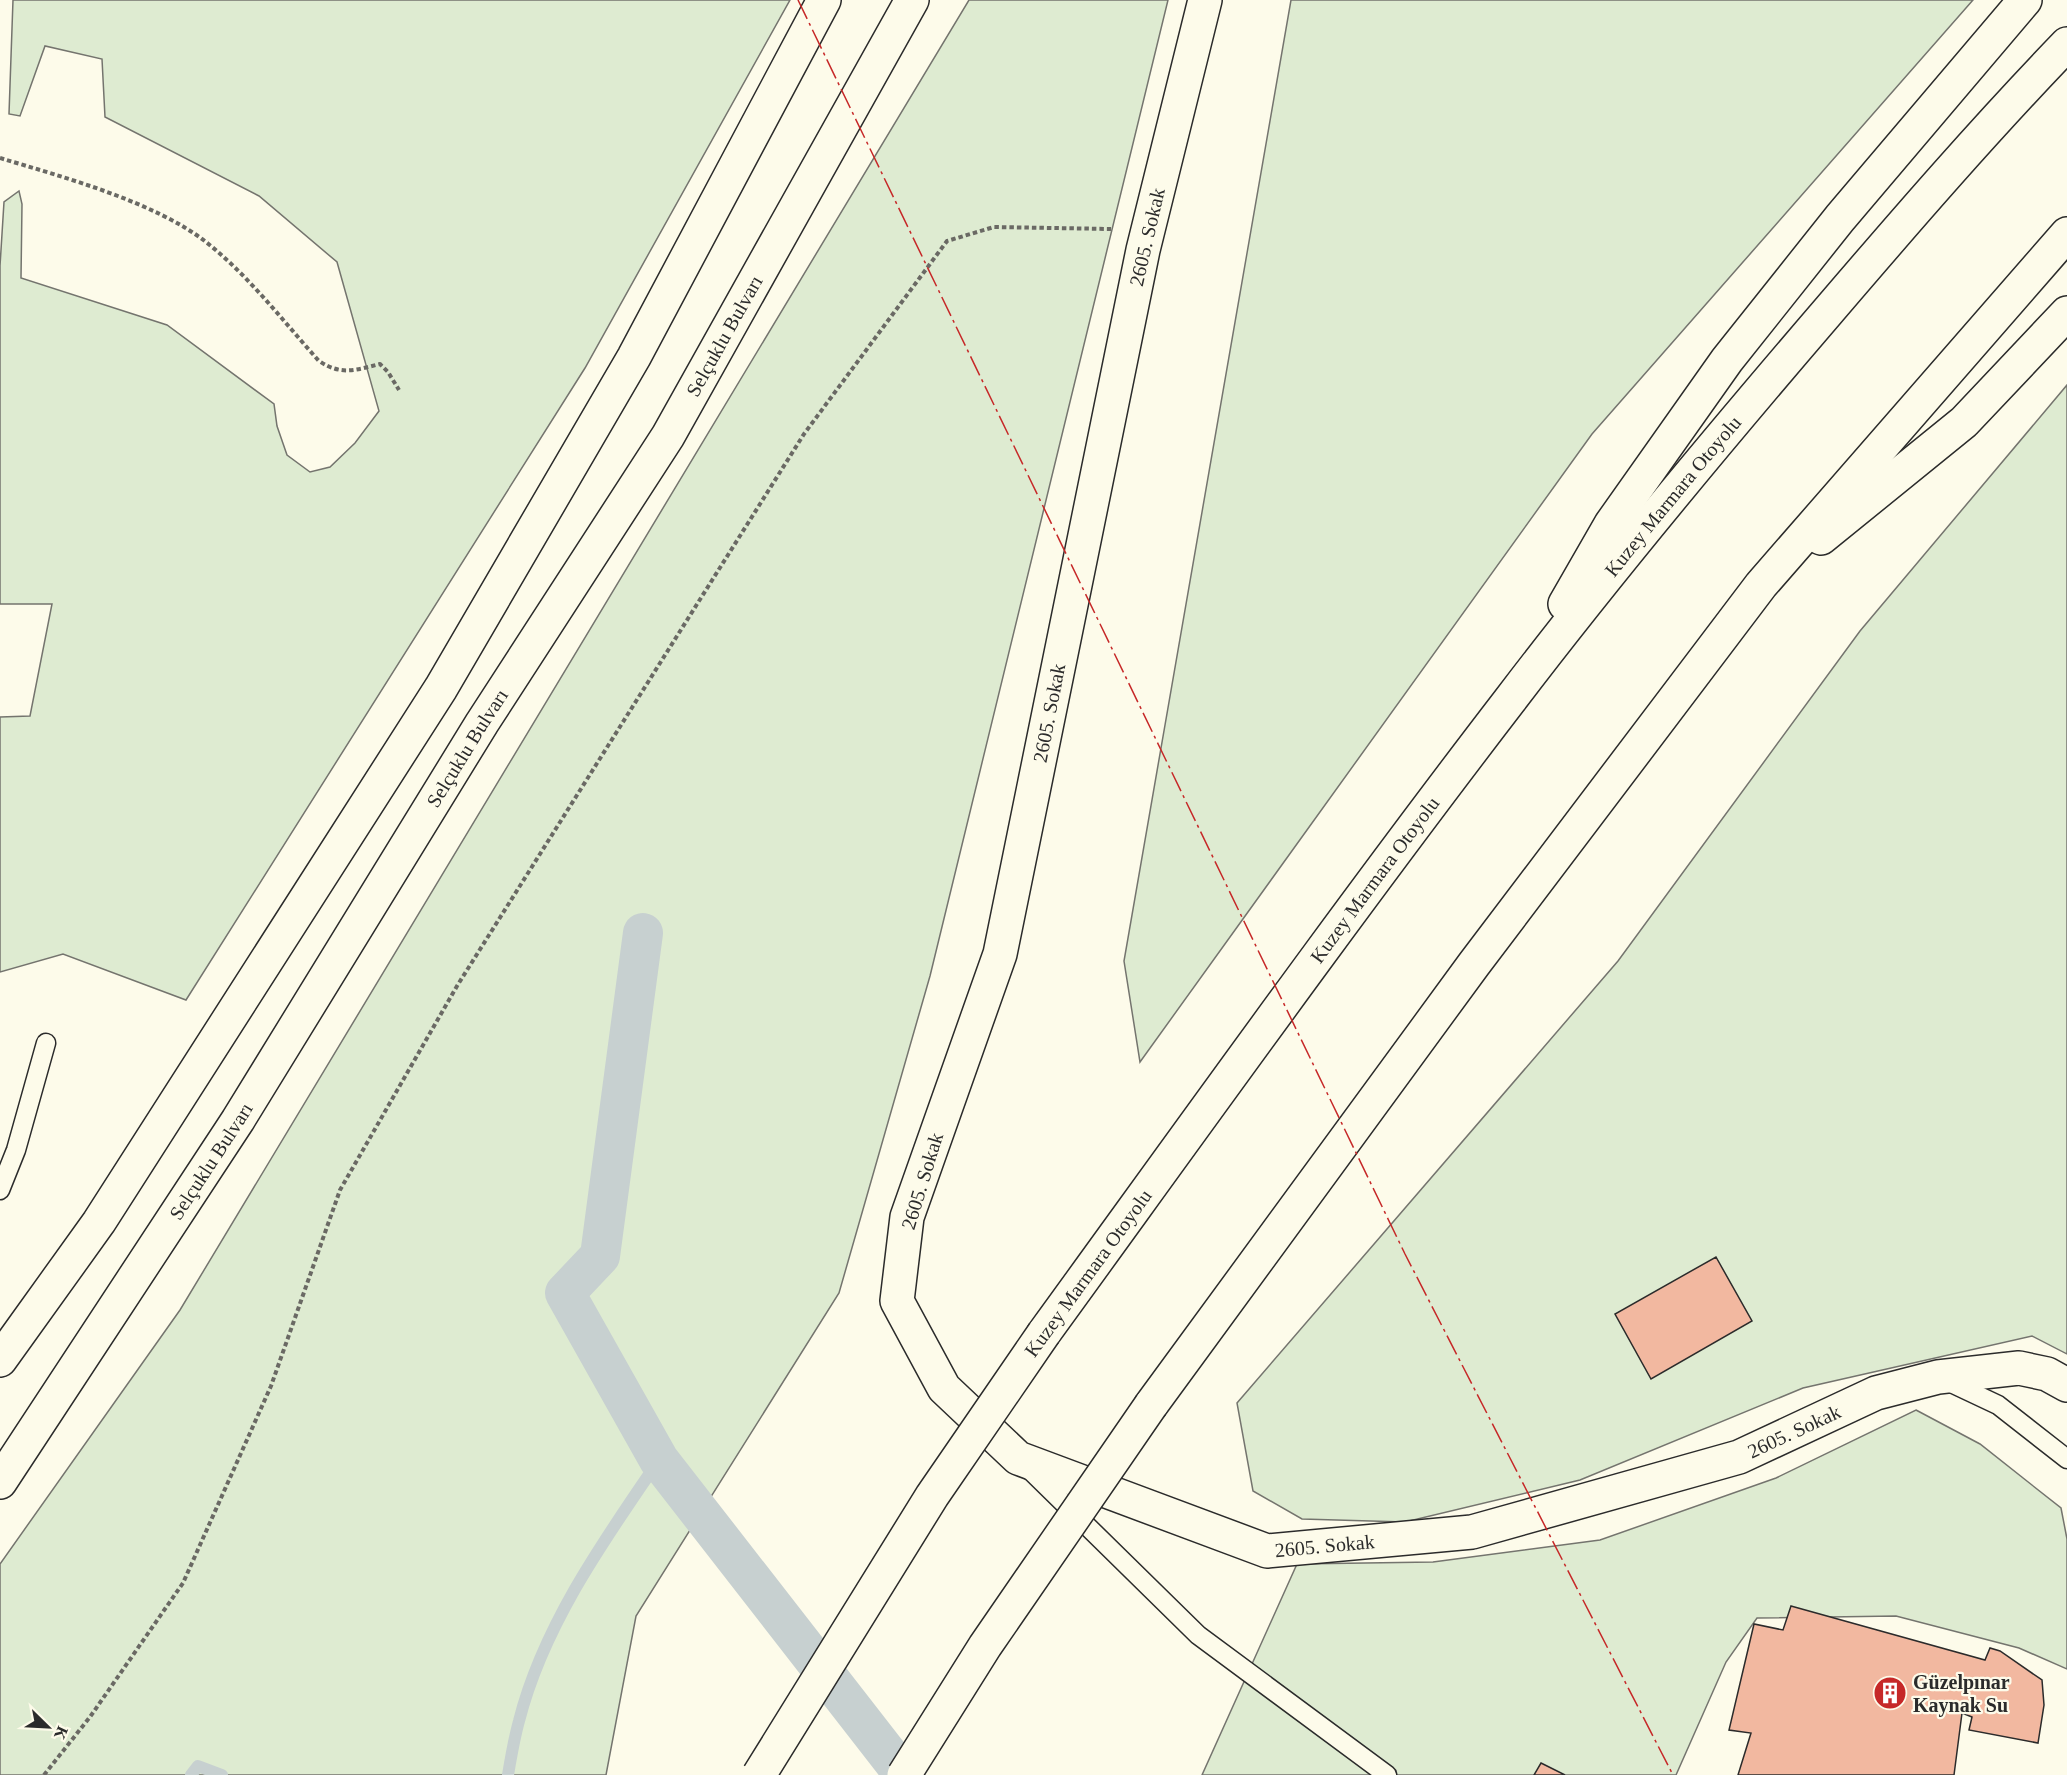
<svg xmlns="http://www.w3.org/2000/svg" width="2067" height="1775" viewBox="0 0 2067 1775" font-family="Georgia,serif">
<style>
.green{fill:#deebd1;stroke:#74746e;stroke-width:1.5}
.lines{fill:none;stroke-linecap:round;stroke-linejoin:round}
.stream{stroke:#c7d0d0;stroke-width:12}
.canal{stroke:#c7d0d0;stroke-width:40}
.building{fill:#f2b8a0;stroke:#2b2b2b;stroke-width:1.5}
.lane-casing{stroke:#2b2b2b;stroke-width:21}
.street-casing{stroke:#2b2b2b;stroke-width:36}
.primary-casing{stroke:#2b2b2b;stroke-width:36}
.highway-casing{stroke:#2b2b2b;stroke-width:36}
.path{stroke:#6a6964;stroke-width:4;stroke-dasharray:4.5 3;stroke-linecap:butt}
.lane{stroke:#fdfbea;stroke-width:18}
.street{stroke:#fdfbea;stroke-width:33}
.primary{stroke:#fdfbea;stroke-width:33}
.highway{stroke:#fdfbea;stroke-width:33}
.highway-bridge-casing{stroke:#2b2b2b;stroke-width:36;stroke-linecap:butt}
.highway-bridge{stroke:#fdfbea;stroke-width:33}
.power{stroke:#c62828;stroke-width:1.5;stroke-dasharray:21 4.5 3 4.5;stroke-linecap:butt}
.labels{text-anchor:middle;stroke-width:4.5;stroke-linejoin:round;paint-order:stroke}
.street-label{font-size:20px;fill:#2b2b2b;stroke:#fdfbea}
.poi-label{font-size:20px;font-weight:bold;fill:#2b2b2b;stroke:#fdfbea;text-anchor:start}
</style>
<rect width="100%" height="100%" fill="#fdfbea"/>
<path class="green" d="M13,0H790L585,368L186,1000L63,954L0,972V717L30,716L52,604H0V266L4,202L19,191L22,204L21,278L167,325L274,404L277,426L287,455L310,472L330,467L355,443L379,411L337,262L259,196L105,117L102,59L45,46L20,116L9,114Z
M969,0H1168L930,976L839,1293L636,1616L606,1775H0V1564L180,1310Z
M1291,0H1973L1592,434L1140,1062L1124,961Z
M2067,385V1354L2032,1336L1803,1388L1580,1480L1405,1522L1302,1519L1253,1491L1237,1403L1618,961L1860,631Z
M1916,1410L1980,1444L2061,1508L2067,1539V1669L2019,1648L1896,1616L1757,1618L1726,1662L1676,1775H1202L1297,1564L1433,1562L1600,1540L1776,1478Z"/>
<g class="lines">
<path class="stream" d="M191,1775L198,1766L222,1775
M508,1775C511,1757 514,1739 519,1721C543,1626 604,1540 659,1460"/>
<path class="canal" d="M643,933L600,1256L565,1293L659,1460L904,1775"/>
</g>
<path class="building" d="M1716,1257L1752,1321L1651,1379L1615,1314Z
M1791,1606L1985,1660L1990,1648L2000,1651L2042,1680L2044,1705L2038,1743L1969,1730L1972,1717L1962,1713L1954,1775H1738L1751,1733L1729,1730L1754,1624L1783,1630Z
M1541,1763L1565,1775H1534Z"/>
<g class="lines">
<g class="lane-casing">
<path id="lane" d="M0,1190L16,1150L46,1043
M1945,1380L1998,1405L2067,1459
M1029,1469L1198,1635L1387,1775"/>
</g>
<g class="street-casing">
<g id="street">
<path id="s1" d="M1205,0L1143,250L1000,954L907,1217L897,1301L944,1388L1018,1458L1267,1551L1472,1532L1739,1457L1876,1393L1938,1377L2019,1368L2047,1374L2067,1385"/>
</g>
</g>
<g class="primary-casing">
<g id="primary">
<path d="M0,1360L99,1222L441,688L634,357L824,0"/>
<path id="s2" d="M0,1482L238,1120L482,723L668,436L912,0"/>
</g>
</g>
<g class="highway-casing">
<g id="highway">
<path d="M1821,538L1964,422L2067,313"/>
<path d="M1565,604L1611,524L1727,360L1840,218L2025,0"/>
<path id="s3" d="M1044,1333C1198,1121 1350,908 1510,700C1612,566 1720,437 1830,309C1907,219 1985,129 2067,44"/>
<path d="M1151,1405L1474,964L1761,585L2067,234"/>
</g>
</g>
<path class="path" d="M0,158C63,177 155,202 206,242C249,276 283,321 319,361C342,376 355,370 380,364L388,372L399,390
M44,1775L90,1717L183,1583L271,1386L340,1190L457,986L804,434L947,241L994,227L1111,229"/>
<use href="#lane" class="lane"/>
<use href="#street" class="street"/>
<use href="#primary" class="primary"/>
<use href="#highway" class="highway"/>
<g class="highway-bridge-casing">
<path id="highway-bridge" d="M759,1775L932,1496L1044,1333
M904,1775L985,1646L1151,1405"/>
</g>
<use href="#highway-bridge" class="highway-bridge"/>
<path class="power" d="M798,0L1405,1254L1673,1775"/>
</g>
<defs>
<g id="building-disc" transform="scale(1.725)"><circle r="9.5" fill="#c62828" stroke="#fdfbea"/><path d="M-4-6H4V6H1V3H-1V6H-4ZM-2.5-4.3h1.7v1.8h-1.7ZM.8-4.3h1.7v1.8H.8ZM-2.5-1h1.7V.8h-1.7ZM.8-1h1.7V.8H.8Z" fill="#fff"/></g>
</defs>
<g fill-rule="evenodd">
<use href="#building-disc" x="1890" y="1693"/>
</g>
<g class="labels">
<g class="street-label">
<text transform="translate(1147 237) rotate(-77)" y="7">2605. Sokak</text>
<text dy="7" stroke="none"><textPath href="#s2" startOffset="1356">Selçuklu Bulvarı</textPath></text>
<text dy="7" stroke="none"><textPath href="#s3" startOffset="1047">Kuzey Marmara Otoyolu</textPath></text>
<text transform="translate(1049 713) rotate(-79)" y="7">2605. Sokak</text>
<text dy="7" stroke="none"><textPath href="#s2" startOffset="870">Selçuklu Bulvarı</textPath></text>
<text dy="7" stroke="none"><textPath href="#s3" startOffset="561">Kuzey Marmara Otoyolu</textPath></text>
<text dy="7" stroke="none"><textPath href="#s2" startOffset="384">Selçuklu Bulvarı</textPath></text>
<text transform="translate(922 1181) rotate(-73)" y="7">2605. Sokak</text>
<text transform="translate(1088 1273) rotate(-54)" y="7">Kuzey Marmara Otoyolu</text>
<text dy="7" stroke="none"><textPath href="#s1" startOffset="2350">2605. Sokak</textPath></text>
<text dy="7" stroke="none"><textPath href="#s1" startOffset="1864">2605. Sokak</textPath></text>
</g>
<g class="poi-label">
<text x="1913" y="1689">Güzelpınar<tspan x="1913" dy="23">Kaynak Su</tspan></text>
</g>
</g>
<g transform="translate(48 1727) rotate(114)" stroke="#fdfbea" stroke-width="4.5" paint-order="stroke">
<path d="M0-4.5L10 22L0 15L-10 22Z" fill="#2b2b2b"/>
<text y="-9" font-size="16" font-weight="bold" text-anchor="middle" fill="#2b2b2b">K</text>
</g>
</svg>
